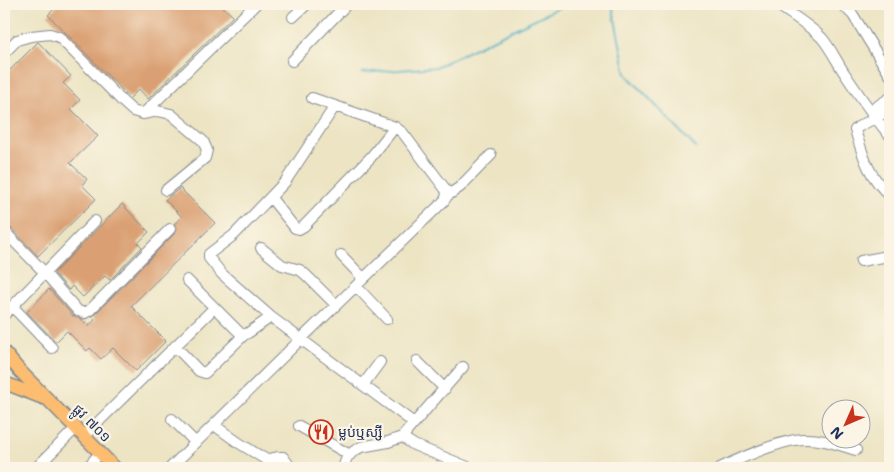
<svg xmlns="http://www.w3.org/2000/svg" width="894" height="472" viewBox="0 0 894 472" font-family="'Shantell Sans','Noto Sans Khmer',sans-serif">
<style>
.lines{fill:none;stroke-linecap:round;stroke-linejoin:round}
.stream{stroke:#41aac1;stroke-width:2}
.building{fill:#daa073}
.minor-casing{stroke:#848a90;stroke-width:12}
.major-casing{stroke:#848a90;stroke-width:15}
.minor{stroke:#fff;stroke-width:10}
.major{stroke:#fcbd6f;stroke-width:12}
.labels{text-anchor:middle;stroke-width:4.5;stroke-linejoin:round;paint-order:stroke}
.street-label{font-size:14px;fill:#1b2f5e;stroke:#fcf5e5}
.poi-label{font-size:14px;fill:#1b2f5e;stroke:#fcf5e5;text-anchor:start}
</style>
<rect width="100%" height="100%" fill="#fcf5e5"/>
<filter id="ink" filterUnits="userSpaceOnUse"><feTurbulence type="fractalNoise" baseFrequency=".02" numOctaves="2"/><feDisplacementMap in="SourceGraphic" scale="10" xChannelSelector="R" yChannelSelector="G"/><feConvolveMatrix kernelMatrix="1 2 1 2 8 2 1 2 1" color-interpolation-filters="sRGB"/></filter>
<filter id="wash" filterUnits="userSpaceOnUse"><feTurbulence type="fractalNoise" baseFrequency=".0096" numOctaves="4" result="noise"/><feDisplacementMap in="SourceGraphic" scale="20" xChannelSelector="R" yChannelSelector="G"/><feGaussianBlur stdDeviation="1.12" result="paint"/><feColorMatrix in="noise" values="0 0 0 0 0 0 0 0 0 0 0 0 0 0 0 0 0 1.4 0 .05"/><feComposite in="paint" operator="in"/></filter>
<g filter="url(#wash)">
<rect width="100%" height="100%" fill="#ece4c3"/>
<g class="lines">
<path class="stream" d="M612,4L626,74L696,148
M362,73L436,67L566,4"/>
</g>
<g id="blocks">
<path class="building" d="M59,4H220L233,16L148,99L139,89L130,98L48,15Z
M38,42L71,76L63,83L80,100L71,109L98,136L70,163L87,179L82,185L96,199L38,256L9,226L4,224V76Z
M180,188L215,223L131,306L166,341L136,371L113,348L101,359L90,348L87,351L67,331L56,342L27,312L49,289L73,316L81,319L88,326L95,320L92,317L175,233L177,228L174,224L182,217L165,200Z
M122,204L149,232L138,243L142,247L110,280L105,276L83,297L72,286L69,290L54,273Z"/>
</g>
</g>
<g filter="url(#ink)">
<use href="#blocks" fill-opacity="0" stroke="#848a90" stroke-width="1"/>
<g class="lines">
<g class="minor-casing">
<path id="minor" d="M776,4C791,14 809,25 822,38C831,49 837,62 845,74C859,95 874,117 890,136
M842,4L853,15L890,75
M293,17L307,4
M4,53L17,40L31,36L50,34L59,37L123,102L133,111L143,114L158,111L171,114L203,141L207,150L205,158L166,190
M292,61L347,4
M335,106L285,182L234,235L209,254V258L222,274L271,317L414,423
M871,110L890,98
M890,110L858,127L855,130C864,159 868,175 890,196
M144,113L256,4
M447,196L460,187L491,155
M271,198L295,228L299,229L304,226L371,157L395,127
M4,231L45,273L78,311L85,313L90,310L170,229
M261,248L282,265L300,270L306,275L336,305
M341,255L363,278
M861,261L883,257H890
M187,280L241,334L244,335
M356,286L387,319
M12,306L52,348
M4,315L95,221
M175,346L199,371L205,373L244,335L248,333L271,317
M417,361L445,389
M363,385L380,362
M172,419L196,443
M214,425L239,443L265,459C271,460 276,456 283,457L291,468
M299,426L350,455
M84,436L214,308
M402,437L414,445L470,468
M36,468L76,428
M87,468L100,453
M170,468L301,339L444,201L447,196L446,190L403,133L395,127L312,98
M343,468L347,457L354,451L361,447L388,442L402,437L463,367
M720,468C743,457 778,441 803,439C821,438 839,445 856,450"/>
</g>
<g class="major-casing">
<path id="major" d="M4,352L19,370L115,468
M4,384L10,385L43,398"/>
</g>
<use href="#minor" class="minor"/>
<use href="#major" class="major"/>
</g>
</g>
<defs>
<g id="restaurant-ring" transform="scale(1.25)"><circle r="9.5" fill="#fcf5e5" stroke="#c8321e" stroke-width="1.5"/><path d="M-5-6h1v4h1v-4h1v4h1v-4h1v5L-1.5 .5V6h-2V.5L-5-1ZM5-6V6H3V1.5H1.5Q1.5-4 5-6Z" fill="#c8321e"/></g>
</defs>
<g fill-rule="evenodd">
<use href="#restaurant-ring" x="321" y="432"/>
</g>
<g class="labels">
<g class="street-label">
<text transform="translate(92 423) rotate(45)" y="5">ផ្លូវ ៧០១</text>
</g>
<g class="poi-label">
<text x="338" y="437">ម្លប់ឬស្សី</text>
</g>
</g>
<rect width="894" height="472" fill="none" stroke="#fcf5e5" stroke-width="20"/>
<g transform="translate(846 424) rotate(225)"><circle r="24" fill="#fcf5e5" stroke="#a2a6af"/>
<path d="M0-4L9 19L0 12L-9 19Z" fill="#c8321e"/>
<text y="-8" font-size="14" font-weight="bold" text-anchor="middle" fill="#1b2f5e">N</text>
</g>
</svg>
